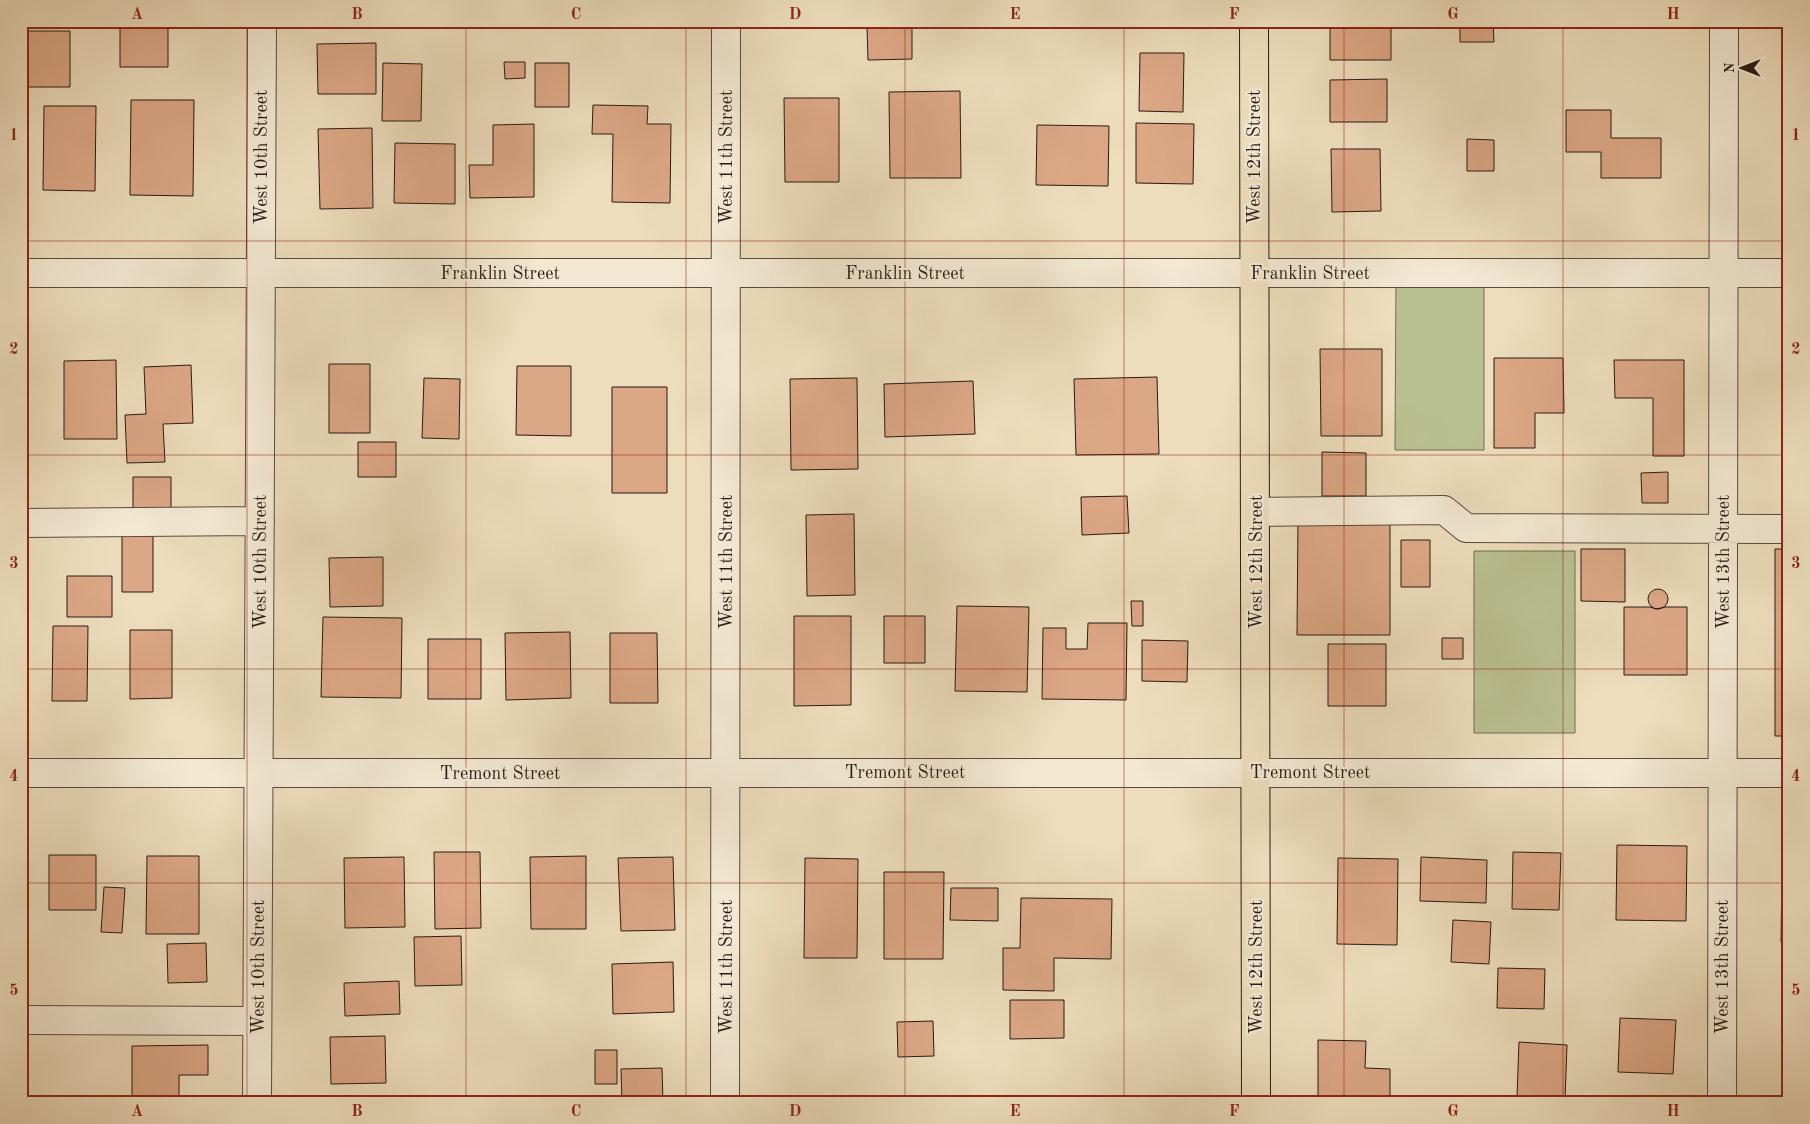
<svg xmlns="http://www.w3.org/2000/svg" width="1810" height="1124" viewBox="0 0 1810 1124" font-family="'Old Standard TT',serif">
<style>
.green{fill:#b9c090;stroke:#716c52}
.building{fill:#dca785;stroke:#291914}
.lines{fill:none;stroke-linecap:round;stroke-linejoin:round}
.minor-casing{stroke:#5a4a3e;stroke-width:30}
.major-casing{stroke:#291914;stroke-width:30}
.minor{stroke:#f3e9d3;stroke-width:28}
.major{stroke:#edddbc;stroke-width:28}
.grid{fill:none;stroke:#8f2418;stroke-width:1;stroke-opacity:0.55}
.labels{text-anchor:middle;stroke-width:4.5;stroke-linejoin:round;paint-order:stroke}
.street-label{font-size:18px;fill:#291914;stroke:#f3e9d3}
.neatline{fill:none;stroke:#8f2418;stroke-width:2}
.grid-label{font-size:16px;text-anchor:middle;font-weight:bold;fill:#8f2418}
</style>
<rect width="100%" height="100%" fill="#edddbc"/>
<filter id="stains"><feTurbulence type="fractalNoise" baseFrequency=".004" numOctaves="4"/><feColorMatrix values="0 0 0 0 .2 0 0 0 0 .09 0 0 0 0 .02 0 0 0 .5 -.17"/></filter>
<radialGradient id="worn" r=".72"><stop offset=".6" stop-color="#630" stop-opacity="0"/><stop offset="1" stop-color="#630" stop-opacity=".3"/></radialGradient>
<path class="green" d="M1396,273L1484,274V450H1395Z
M1474,551H1575V733H1474Z"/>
<path class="building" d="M1330,21H1391V60H1330Z
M1460,21H1493L1494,42H1460Z
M867,26H912V59L868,60Z
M120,27H168V67H120Z
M26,31H70V87H26Z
M376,43V94H318L317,44Z
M1140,53H1184L1183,112L1139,111Z
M504,62H525V78L505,79Z
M383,63L422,64L421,121H382Z
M535,63H569V107H535Z
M1387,79V122H1330V80Z
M960,91L961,178H890L889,92Z
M784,98H839V182H785Z
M131,100H194L193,196L130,195Z
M593,105L648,106L647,124H671L670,203L612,202L613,134H592Z
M44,106H96L95,191L43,190Z
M1566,110H1611V138H1661V178H1601V152H1566Z
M1136,123L1194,124L1193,184L1136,183Z
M534,124V197L470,198L469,165H493V125Z
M1037,125L1109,126L1108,186L1036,185Z
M372,128L373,208L320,209L318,129Z
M1467,139L1494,140V171H1467Z
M395,143L455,144V204L394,203Z
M1331,149H1380L1381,211L1332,212Z
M1320,349H1382V436H1321Z
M1494,358H1563L1564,413H1535V448H1494Z
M116,360L117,439H64V361Z
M1614,360H1684V456H1653V398H1615Z
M329,364H370V433H329Z
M191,365L193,423L163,424L165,462L127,463L125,415L146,414L144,367Z
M517,366H571V436L516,435Z
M1157,377L1159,454L1076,455L1074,379Z
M424,378L460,379L459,439L422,438Z
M857,378L858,469L791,470L790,379Z
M973,381L975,434L885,437L884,384Z
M612,387H667V493H612Z
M358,442H396V477H358Z
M1322,452L1366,453V496H1322Z
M1668,472V503H1642L1641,473Z
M133,477H171V511H133Z
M1127,496L1129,533L1082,535L1081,497Z
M854,514L855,595L807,596L806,515Z
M1298,518H1390V635H1297Z
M122,536H153V592H122Z
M1401,540H1430V587H1401Z
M1581,549H1625V602L1581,601Z
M1775,549H1789V736H1775Z
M383,557V606L330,607L329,558Z
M67,576H112V617H67Z
M1648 599a10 10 0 1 1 20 0a10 10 0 1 1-20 0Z
M1131,601H1143V626H1132Z
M957,606L1029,607L1027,692L955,691Z
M1624,607H1650L1656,609L1665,607H1687V675H1624Z
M794,616H851V705L794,706Z
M884,616H925V663H884Z
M323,617L402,618L401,698L321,697Z
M1088,623H1127L1126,700L1042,699L1043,628H1066V649H1087Z
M53,626H88L87,701H52Z
M130,630H172V698L130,699Z
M570,632L571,698L506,700L505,633Z
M610,633H657L658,703H610Z
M1442,638H1463V659H1442Z
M428,639H481V699H428Z
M1142,640L1188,641L1187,682L1142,681Z
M1328,644H1386V706H1328Z
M1617,845L1687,846L1686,921L1616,920Z
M434,852H480L481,928L435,929Z
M1513,852L1561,853L1559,910L1512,909Z
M49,855H96V910H49Z
M147,856H199V934H146Z
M586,856V929H531L530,857Z
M404,857L405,927L345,928L344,858Z
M673,857L675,930L621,931L618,858Z
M1421,857L1487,860L1486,903L1420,901Z
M805,858L858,859L857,958H804Z
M1338,858L1398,859L1397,945L1337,944Z
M1782,865H1789V942H1781Z
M884,872H944L943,959H884Z
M104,887L125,888L122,933L101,932Z
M951,888H998V921L950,920Z
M1021,898L1112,899L1111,959L1054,958V991L1003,990V948H1020Z
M1453,920L1491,922L1489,964L1451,962Z
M461,936L462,985L415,986L414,937Z
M206,943L207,982L168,983L167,944Z
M673,962L674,1012L613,1014L612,964Z
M1498,968L1545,969L1544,1009L1497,1008Z
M399,981L400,1014L345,1016L344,983Z
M1010,1000H1064V1038L1010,1039Z
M1620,1018L1676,1020L1673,1074L1618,1072Z
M933,1021L934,1056L898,1057L897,1022Z
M385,1036L386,1083L331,1084L330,1037Z
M1318,1040L1366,1041L1365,1068L1390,1069V1103H1318Z
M1519,1042L1567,1045L1565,1100L1517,1097Z
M208,1045V1075H179V1103H132V1046Z
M595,1050H617V1084H595Z
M662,1068L663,1103H622L621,1069Z
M898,1097H926V1103H898Z"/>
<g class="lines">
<g class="minor-casing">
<path id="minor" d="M21,273H1789
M1255,512L1444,510L1466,528L1789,529
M21,523L260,521
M21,773H1789
M21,1020L257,1021
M257,1103L262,21
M725,1103L726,21
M1722,1103L1724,21"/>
</g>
<g class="major-casing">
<path id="major" d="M1254,21L1256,1103"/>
</g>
<use href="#minor" class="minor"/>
<use href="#major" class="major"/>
</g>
<path class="grid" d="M247,21V1103M466,21V1103M686,21V1103M905,21V1103M1124,21V1103M1344,21V1103M1563,21V1103M21,241H1789M21,455H1789M21,669H1789M21,883H1789"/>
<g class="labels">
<g class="street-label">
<text transform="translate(261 157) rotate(-90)" y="6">West 10th Street</text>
<text transform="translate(726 157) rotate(-90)" y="6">West 11th Street</text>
<text transform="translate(1254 157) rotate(-90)" y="6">West 12th Street</text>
<text x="500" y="279">Franklin Street</text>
<text x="905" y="279">Franklin Street</text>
<text x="1310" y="279">Franklin Street</text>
<text transform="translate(260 562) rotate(-90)" y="6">West 10th Street</text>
<text transform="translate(726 562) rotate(-90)" y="6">West 11th Street</text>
<text transform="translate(1256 562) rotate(-90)" y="6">West 12th Street</text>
<text transform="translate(1723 562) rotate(-90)" y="6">West 13th Street</text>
<text x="905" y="778">Tremont Street</text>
<text x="1310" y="778">Tremont Street</text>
<text x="500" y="779">Tremont Street</text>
<text transform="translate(258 967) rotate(-90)" y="6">West 10th Street</text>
<text transform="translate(726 967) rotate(-90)" y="6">West 11th Street</text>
<text transform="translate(1256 967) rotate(-90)" y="6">West 12th Street</text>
<text transform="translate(1722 967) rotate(-90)" y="6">West 13th Street</text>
</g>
</g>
<rect width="1810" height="1124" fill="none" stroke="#edddbc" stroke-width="55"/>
<g transform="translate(1742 68) rotate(270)" stroke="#f3e9d3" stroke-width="4" paint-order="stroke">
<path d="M0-4L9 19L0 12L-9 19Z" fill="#291914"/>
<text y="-8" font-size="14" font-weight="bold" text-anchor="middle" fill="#291914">N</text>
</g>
<rect x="28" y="28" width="1754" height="1068" class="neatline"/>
<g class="grid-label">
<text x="137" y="19">A</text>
<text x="357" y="19">B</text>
<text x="576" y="19">C</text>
<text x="795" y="19">D</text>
<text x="1015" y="19">E</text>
<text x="1234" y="19">F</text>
<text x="1453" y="19">G</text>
<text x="1673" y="19">H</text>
<text x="14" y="140">1</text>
<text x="1796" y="140">1</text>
<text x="14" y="354">2</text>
<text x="1796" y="354">2</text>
<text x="14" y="568">3</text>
<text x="1796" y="568">3</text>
<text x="14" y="781">4</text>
<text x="1796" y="781">4</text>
<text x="14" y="995">5</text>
<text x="1796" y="995">5</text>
<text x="137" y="1116">A</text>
<text x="357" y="1116">B</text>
<text x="576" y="1116">C</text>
<text x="795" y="1116">D</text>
<text x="1015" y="1116">E</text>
<text x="1234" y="1116">F</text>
<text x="1453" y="1116">G</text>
<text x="1673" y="1116">H</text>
</g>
<rect width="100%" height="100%" filter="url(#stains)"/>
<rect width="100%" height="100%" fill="url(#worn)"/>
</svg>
